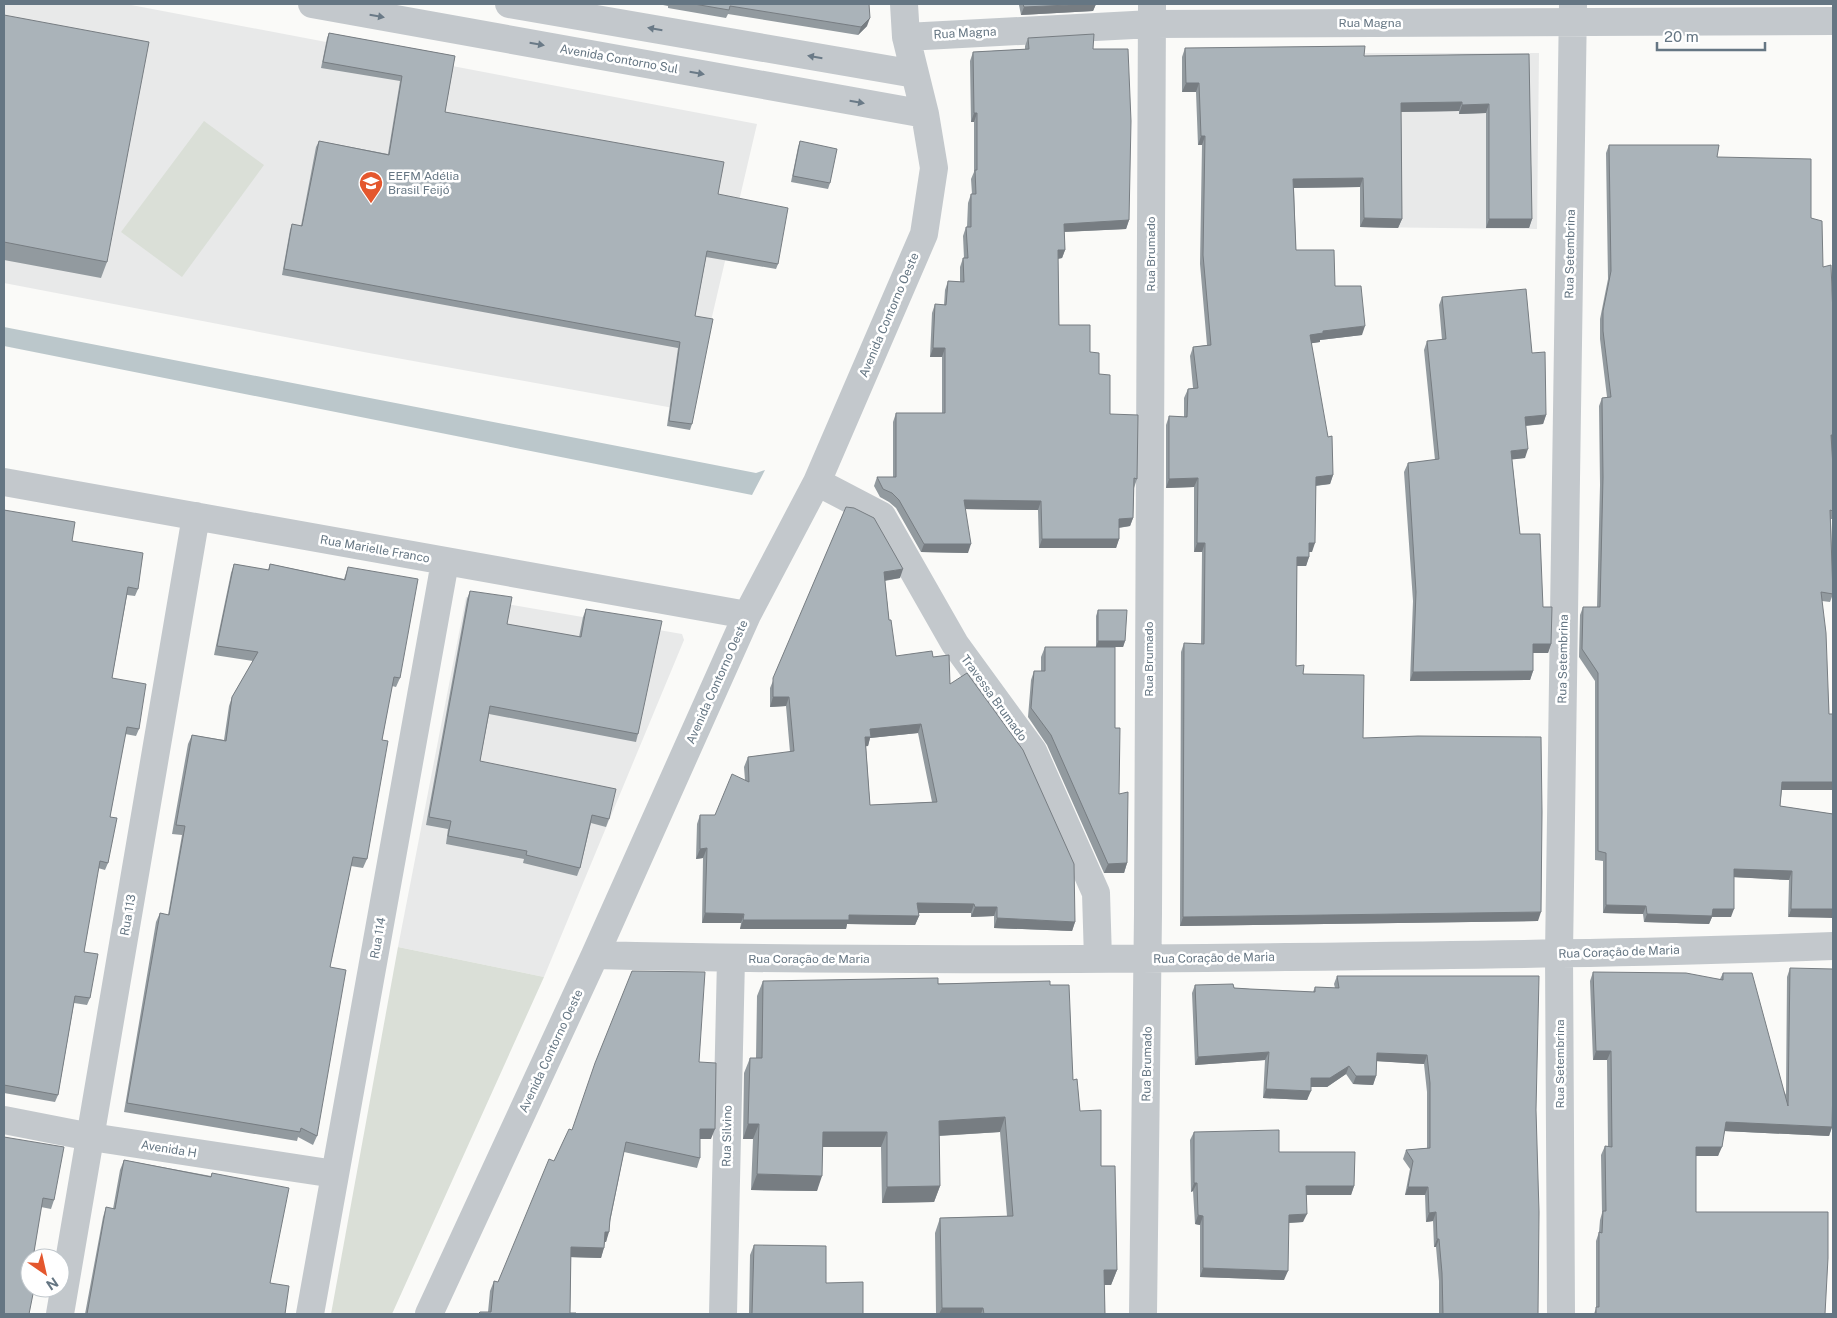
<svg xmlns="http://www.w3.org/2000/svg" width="1837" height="1318" viewBox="0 0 1837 1318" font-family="'Public Sans',sans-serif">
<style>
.built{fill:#e8e9e9}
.green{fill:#dadfd7}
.water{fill:#bbc7cb}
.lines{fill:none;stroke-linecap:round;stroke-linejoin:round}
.minor{stroke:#c3c8cc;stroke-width:28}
.wall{fill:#929a9f;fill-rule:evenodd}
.shaded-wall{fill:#777d82}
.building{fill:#aab3b9;stroke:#777d82;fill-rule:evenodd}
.oneway{fill:#6a7a87}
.labels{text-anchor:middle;stroke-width:5;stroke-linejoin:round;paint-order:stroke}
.street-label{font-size:12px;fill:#657683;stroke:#fff}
.poi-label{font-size:12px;fill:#657683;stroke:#fff;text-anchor:start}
</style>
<rect width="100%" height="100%" fill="#fafaf8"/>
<path class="built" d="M4,4H126L757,124L690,411L369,353L4,283Z
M1365,53H1539L1537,229L1360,227Z
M466,597L682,634L684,640L544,977L398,947Z"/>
<path class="green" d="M204,121L264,165L182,277L121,232Z
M398,947L544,977L392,1314H331Z"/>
<path class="water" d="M4,327L756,473L765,470L752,495L4,346Z"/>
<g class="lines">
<path class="minor" d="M312,4L925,114
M509,4L915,74
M906,37L1152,24L1833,21
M4,482L747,615
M817,482L882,516L955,644L1033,751L1096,893L1098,959
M595,955C826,961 1056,960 1286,957C1468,955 1651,953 1833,946
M4,1120L91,1137L335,1174
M60,1314L196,516
M310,1314L445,562
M429,1314L595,955L747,615L817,482L924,234L934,168L925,114L906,37L904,4
M723,1314L731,959
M1143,1314L1148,914L1152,4
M1561,1314L1559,954L1573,4"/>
</g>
<path class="wall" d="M658,4H869L867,26L858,35L728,14L726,18L668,8V6Z
M935,4H1096L1093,11L1021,15L1019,5H935Z
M4,15L107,262L101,278L4,260Z
M329,33L455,56L445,112L718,194L778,264L776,269L706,257L695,316L692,424L690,430L667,426L678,348L282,275L290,230L292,224L301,226L316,147L319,141L388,154L400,81L321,68L327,38Z
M1028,38L1093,49L1129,220L1126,229L1064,232L1065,250L1062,258L1058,259L1059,325L1090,352L1099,374L1110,414L1137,479L1134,488L1133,518L1130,526L1119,528V539L1116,548H1039L1038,510L965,509L968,553L921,552L896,508L889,502L880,497L874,486L877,477H893V422L896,413H942V357H930L932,313L935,304L944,305L945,290L948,281L960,282V267L963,258H964L963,236L966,227H967L968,203L971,194H972L971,179L974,172V122H971L970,61L973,52L1025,49V46Z
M1185,48L1364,56L1529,54L1532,219L1529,228H1486V113L1459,114V111L1401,112L1402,219L1398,228L1360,227V187L1294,188L1296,250L1335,286L1362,335L1320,340V342L1311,343L1333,475L1330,484L1316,486L1312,552H1309V557L1306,566H1297L1296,666L1363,738L1538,921L1180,926L1181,652L1184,643L1201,644L1202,552H1194V487L1166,488V425L1169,416L1184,417V398L1188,389L1193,388L1190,356L1193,347L1207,345L1200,264L1202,145H1198L1196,92H1182V57Z
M800,141L830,183L828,189L791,182L798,147Z
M1609,145L1717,157L1811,218L1823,267L1833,467V519H1831L1833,594L1830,602L1822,601L1829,714H1833V790H1782L1780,806L1833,814L1788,917L1789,880L1734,877L1731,917H1712L1709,924L1644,922L1643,914L1603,913V861L1595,860V681L1579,657L1580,615L1583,607H1597L1600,485L1599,406L1602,398L1607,397L1600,339V319L1608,279L1606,153Z
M1442,297L1532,353L1546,415L1543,424L1526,426L1525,458L1512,459L1520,534L1543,607L1551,644L1548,653H1533V671L1530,680L1410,681L1413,601L1404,472L1408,463L1435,460L1424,350L1427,341L1442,340L1439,305Z
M846,507L900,578L885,581L889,620L896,656L933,657L950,684L1075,922L1072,931L994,928V916L971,917V913H918L919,916L915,925L847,924L846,929H740L741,923H702L703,858L696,859L697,824L700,815H715L745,780L744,767L748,757L790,752L786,706L770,707V688ZM918,733L932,802L870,805L866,746H868L870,738Z
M4,510L72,541L138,589L135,596L127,595L112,678L139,729L136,736L125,734L110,817L108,863L105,870L98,868L84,952L90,998L87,1005L74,1003L58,1095L55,1102L4,1093Z
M234,564L268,570L270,564L344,579L348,567L400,678L396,687L392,686L382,740L367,859L363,868L351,866L330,967L317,1136L313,1145L298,1137L297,1141L124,1112L156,922L160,913L168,915L182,835L172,834L188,744L192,735L224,740L229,706L232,697L253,661L214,655L231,573Z
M470,591L507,624L579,637L583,617L586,609L638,734L636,742L489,714L480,761L609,819L606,827L591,823L580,868L577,876L523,863L524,859L446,844L448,829L426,825L467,599Z
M1098,610L1125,641L1123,647H1096V616Z
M1045,647L1115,728L1119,794L1127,863L1124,873H1104L1047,745L1028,717L1031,680L1034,671H1041V657Z
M1790,968L1833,1093L1832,1127L1829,1136L1725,1131L1718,1156H1696V1212L1825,1314H1594L1596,1308V1241L1599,1232L1600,1220L1602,1213L1601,1155L1605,1146L1608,1147L1607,1060H1593L1590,981L1593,972L1720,979L1723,973L1786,1095L1787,977Z
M1337,976L1536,1110L1538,1314H1439V1281L1436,1247H1434L1433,1221L1426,1222L1425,1195H1405L1410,1169L1403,1159L1406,1150L1427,1148V1092L1424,1064L1377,1061L1376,1076L1373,1085L1353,1084L1346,1074L1327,1087H1311L1307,1100L1263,1098L1265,1060L1195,1065L1192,993L1195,985L1250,989L1313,992L1315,987L1335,988L1334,984Z
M763,981L1050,985L1073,1080L1080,1111L1101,1166L1117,1270L1111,1285H1104L1105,1314H936L935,1233L940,1218L1007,1216L1000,1132L939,1136L940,1186L934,1202L882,1203L881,1147H823L817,1191L751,1190L753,1139H743L744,1073L750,1058H756L757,996Z
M699,1062L711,1139H700V1158L697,1168L624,1152L606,1242H605L601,1258L571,1257L570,1313L488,1312L490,1291L494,1281L498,1282L554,1161L572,1130Z
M1194,1132L1279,1152L1354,1186L1351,1195H1306L1303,1222L1289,1223L1284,1280L1200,1277V1225L1195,1224L1193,1191L1191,1192L1190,1140Z
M4,1137L54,1200L51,1209L41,1207L28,1288Z
M124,1160L211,1176L212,1173L270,1283L285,1314H85L103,1217L106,1207L113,1209L120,1170Z
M754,1245L826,1283L863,1314H749L750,1255Z"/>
<path class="shaded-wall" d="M935,4H1020L1019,5H935Z
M1096,4L1093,11L1021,15L1024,7Z
M870,18L867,26L858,35L861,27Z
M1186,83H1199L1196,92H1182Z
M1462,102L1459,111L1398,112L1401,103Z
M1489,104L1486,113L1459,114L1462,105Z
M974,113H977L974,122H971Z
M1201,136H1205L1202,145H1198Z
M1363,178L1360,187L1290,188L1293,179Z
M1364,218L1402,219L1398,228L1360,227Z
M1489,219H1532L1529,228H1486Z
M1129,220L1126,229L1060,232L1064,224Z
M1058,250H1065L1062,258L1055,259Z
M1365,326L1362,335L1320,340V342L1307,344L1310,335L1323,331Z
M933,348H945L942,357H930Z
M1546,415L1543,424L1521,426L1525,417Z
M1831,435H1833V443H1828Z
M1528,449L1525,458L1508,460L1511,451Z
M1333,475L1330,484L1312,486L1316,477Z
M1198,478L1194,487L1166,488L1169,479Z
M964,500L1041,501L1038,510L960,509Z
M1133,518L1130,526L1116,528L1119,519Z
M1042,539H1119L1116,548H1039Z
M1197,543H1205L1202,552H1194Z
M1309,543H1315L1312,552H1306Z
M924,544H971L968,553L921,552Z
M1297,557H1309L1306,566H1294Z
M903,569L900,578L881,581L884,572Z
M1098,641H1125L1123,647H1096Z
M1533,644H1551L1548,653H1529Z
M1533,671L1530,680L1410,681L1413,672Z
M773,697H789L786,706L770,707Z
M921,724L918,733L870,738L868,746L862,747L865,737L870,729Z
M1782,782H1833V790H1779Z
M707,848L703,858L696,859L700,849Z
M1127,863L1124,873H1104L1108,864Z
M1734,869L1792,871L1789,880L1731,877Z
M917,903L974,904L971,913H914Z
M1606,905L1646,906L1643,914L1603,913Z
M975,907H997L994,916L971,917Z
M1713,909H1734L1731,917H1712L1709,924L1644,922L1647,914Z
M1791,909H1833V918L1788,917Z
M1541,912L1538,921L1180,926L1183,917Z
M705,913L744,914L741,923H702Z
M849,915L919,916L915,925L847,924L846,929H740L743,920Z
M997,918L1075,922L1072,931L994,928Z
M1596,1051H1611L1607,1060H1593Z
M1269,1052L1265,1060L1195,1065L1198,1057Z
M1377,1053L1427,1055L1424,1064L1374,1061Z
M1349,1066L1346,1074L1327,1087H1308L1311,1078Z
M1356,1076H1376L1373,1085L1353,1084Z
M1266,1089L1311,1091L1307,1100L1263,1098Z
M1005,1117L1000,1132L934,1136L939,1121Z
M1726,1122L1832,1127L1829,1136L1723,1131Z
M748,1124H759L753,1139H743Z
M700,1129H715L711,1139H697Z
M823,1132H887L881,1147H817Z
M1696,1147H1722L1718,1156H1693Z
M757,1174L822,1176L817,1191L751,1190Z
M1194,1183H1197L1193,1191L1191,1192Z
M940,1186L934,1202L882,1203L887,1187Z
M1306,1186H1354L1351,1195H1302Z
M1408,1187H1428L1425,1195H1405Z
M1436,1212L1433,1221L1426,1222L1429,1213Z
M1307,1214L1303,1222L1286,1223L1289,1215Z
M1198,1215L1203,1216L1200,1225L1195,1224Z
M605,1232H609L606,1242H602Z
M1437,1239H1439L1436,1247H1434Z
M571,1247L604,1248L601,1258L567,1257Z
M1203,1268L1288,1271L1284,1280L1200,1277Z
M1104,1270H1117L1111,1285H1098Z
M942,1308H983L981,1314H939Z"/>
<path class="building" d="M694,4H869L870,18L861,27L730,6L729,10Z
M1023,4H1091L1024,7Z
M4,15L149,42L107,262L4,242Z
M329,33L455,56L445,112L724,162L718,194L788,208L778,264L707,251L695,316L713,319L692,424L669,421L680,342L284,269L292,224L302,226L319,141L389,155L402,76L323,62Z
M1094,34L1093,49H1128L1131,121L1129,220L1064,224L1065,250H1058L1059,325H1090V352L1099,353V374L1110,375V414L1138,415L1137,479L1134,478L1133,518L1119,519V539H1042L1041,501L964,500L971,544H924L899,500L892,493L883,489L877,477H896V413H945V348H933L935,304L946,305L948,281L964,282L963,258H968L966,227H971V194H976L975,170H977V113H974L973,52L1029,49L1028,38Z
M1365,46L1364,56L1529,54L1532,219H1489V104L1462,105V102L1401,103L1402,219L1364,218L1363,178L1293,179L1296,250H1334L1335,286H1361L1365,326L1323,331V333L1310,335L1328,437L1332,436L1333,475L1316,477L1315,543H1309V557H1297L1296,666L1304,665L1303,674L1364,675L1363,738L1418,736L1541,737L1542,812L1541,912L1183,917L1184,643L1204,644L1205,543H1197L1198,478L1169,479V416L1187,417L1188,389L1198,388L1193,347L1211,345L1203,255L1205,136H1201L1199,83H1186L1185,48Z
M800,141L837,149L830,183L793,176Z
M1609,145H1719L1717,157L1811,159V218L1822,221L1823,267L1831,265L1833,315V435H1831L1833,467V511L1830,510L1833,594L1821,592L1826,633L1829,714H1833V782H1782L1780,806L1833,814V909H1791L1792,871L1734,869V909H1713L1712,916L1647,914L1646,906L1606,905V853L1598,851V673L1582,649L1583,607H1600L1603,477L1602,398L1611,397L1603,331V311L1611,271Z
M1526,289L1532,353L1545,352L1546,415L1525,417L1528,449L1511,451L1520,534H1540L1543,607H1552L1551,644H1533V671L1413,672L1416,592L1408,463L1439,459L1427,341L1446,339L1442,297Z
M846,507L854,508L874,518L903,569L884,572L889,620H891L896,656L932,651L933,657L949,655L950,684L967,673L1023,750L1074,864L1075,922L997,918V907H975L974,904L917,903L919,916L849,915V920H743L744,914L705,913L707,848L700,849V815H715L732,774L749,782L748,757L794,751L789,697H773V678ZM921,724L937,802L870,805L865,737H871L870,729Z
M4,510L75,522L72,541L143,553L138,589L128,587L112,678L146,684L139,729L127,727L110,817L117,818L108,863L100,861L84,952L98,954L90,998L75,996L58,1095L4,1085Z
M234,564L269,570L270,564L345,580L348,567L418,579L400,678L394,677L382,740L388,741L367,859L353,857L330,967L346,970L317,1136L301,1128L300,1132L127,1103L160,913L169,915L185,826L176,825L192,735L226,741L232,697L258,652L217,646Z
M470,591L512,597L507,624L581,637L586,609L662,621L638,734L490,706L480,761L616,789L609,819L592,815L580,868L526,855L527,851L448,836L451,821L429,817Z
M1098,610H1127L1125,641H1098Z
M1045,647H1115V728H1120L1119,794L1128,792L1127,863L1108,864L1051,735L1031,708L1034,671H1045Z
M1790,968L1833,969V1084L1832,1127L1726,1122L1722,1147H1696V1212H1828V1258L1825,1314H1596V1307H1599V1232L1602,1233L1603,1211H1606L1605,1146L1612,1147L1611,1051H1596L1593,972L1686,973L1723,980V973H1752L1788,1106Z
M632,971L705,972L699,1062L716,1063L715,1129H700V1158L626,1142L610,1219L609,1232H605L604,1248L571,1247L570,1313H576V1314H478L480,1312H491L494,1281L498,1282L549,1159L554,1161L569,1129L572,1130L595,1063Z
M1337,976H1539L1536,1110L1539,1212L1538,1314H1443L1442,1273L1439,1239H1437L1436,1212L1429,1213L1428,1187H1408L1413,1161L1406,1150L1430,1148V1083L1427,1055L1377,1053L1376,1076H1356L1349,1066L1330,1078H1311V1091L1266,1089L1269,1052L1198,1057L1195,985L1233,984L1234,988L1250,989L1315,992V987L1339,988Z
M938,978V984L1050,981V985H1069L1073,1080L1077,1079L1080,1111L1101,1110V1166H1115L1117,1270H1104L1105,1314H984L983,1308H942L940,1218L1013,1216L1005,1117L939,1121L940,1186L887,1187V1132H823L822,1176L757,1174L759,1124H748L750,1058H762L763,981Z
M1279,1130V1152H1355L1354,1186H1306L1307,1214L1289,1215L1288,1271L1203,1268V1216L1198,1215L1197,1183H1194V1132Z
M4,1137L64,1147L54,1200L43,1198L33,1258H30V1275L28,1288L34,1289L29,1314H4Z
M124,1160L211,1177L212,1173L289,1188L270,1283L289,1286L285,1314H87L106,1207L115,1209Z
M754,1245L826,1246V1283L863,1282V1314H752Z"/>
<defs><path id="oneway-solid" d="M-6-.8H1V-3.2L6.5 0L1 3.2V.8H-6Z" transform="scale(1.25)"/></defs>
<g class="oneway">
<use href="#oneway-solid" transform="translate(377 16) rotate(10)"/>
<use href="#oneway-solid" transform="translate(655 29) rotate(-170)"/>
<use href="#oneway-solid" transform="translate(537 44) rotate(10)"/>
<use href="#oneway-solid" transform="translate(815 57) rotate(-170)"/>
<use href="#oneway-solid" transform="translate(697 73) rotate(10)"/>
<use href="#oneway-solid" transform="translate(857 102) rotate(10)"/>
</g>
<defs>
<g id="school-pin" transform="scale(1.25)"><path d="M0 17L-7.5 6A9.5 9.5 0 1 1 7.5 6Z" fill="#e4572e" stroke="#fff"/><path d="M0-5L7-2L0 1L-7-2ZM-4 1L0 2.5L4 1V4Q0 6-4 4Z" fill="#fff"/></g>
</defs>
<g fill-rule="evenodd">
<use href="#school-pin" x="371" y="183"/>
</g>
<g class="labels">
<g class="street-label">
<text x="1370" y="27">Rua Magna</text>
<text transform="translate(965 33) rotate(-3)" y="4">Rua Magna</text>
<text transform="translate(619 59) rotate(10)" y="4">Avenida Contorno Sul</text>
<text transform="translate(1151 254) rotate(-90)" y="4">Rua Brumado</text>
<text transform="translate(1570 254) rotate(-89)" y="4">Rua Setembrina</text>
<text transform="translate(889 315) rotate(-67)" y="4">Avenida Contorno Oeste</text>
<text transform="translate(375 549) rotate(10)" y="4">Rua Marielle Franco</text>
<text transform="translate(1149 659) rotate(-90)" y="4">Rua Brumado</text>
<text transform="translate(1563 659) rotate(-89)" y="4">Rua Setembrina</text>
<text transform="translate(717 682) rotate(-66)" y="4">Avenida Contorno Oeste</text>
<text transform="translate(994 698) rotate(54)" y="4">Travessa Brumado</text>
<text transform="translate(128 915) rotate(-80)" y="4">Rua 113</text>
<text transform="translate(378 938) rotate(-80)" y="4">Rua 114</text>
<text transform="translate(1619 952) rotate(-2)" y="4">Rua Coração de Maria</text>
<text transform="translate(1214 958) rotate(-1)" y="4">Rua Coração de Maria</text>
<text x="809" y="963">Rua Coração de Maria</text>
<text transform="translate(551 1051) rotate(-65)" y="4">Avenida Contorno Oeste</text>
<text transform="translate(1147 1064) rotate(-89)" y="4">Rua Brumado</text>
<text transform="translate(1560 1064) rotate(-90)" y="4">Rua Setembrina</text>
<text transform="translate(727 1136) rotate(-89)" y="4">Rua Silvino</text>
<text transform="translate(169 1149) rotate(9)" y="4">Avenida H</text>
</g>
<g class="poi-label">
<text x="388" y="180">EEFM Adélia<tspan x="388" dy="14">Brasil Feijó</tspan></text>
</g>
</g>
<rect width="1837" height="1318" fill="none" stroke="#657683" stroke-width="10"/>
<g transform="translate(45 1273) rotate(146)"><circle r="24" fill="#ffffff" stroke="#c1c8cd"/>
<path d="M0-4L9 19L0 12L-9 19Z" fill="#e4572e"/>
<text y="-8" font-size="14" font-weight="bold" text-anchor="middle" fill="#657683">N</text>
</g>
<path d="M1657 42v8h108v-8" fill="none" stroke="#657683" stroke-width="2.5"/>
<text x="1664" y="42" font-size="15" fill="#657683" stroke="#ffffff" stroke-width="4" paint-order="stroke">20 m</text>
</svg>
